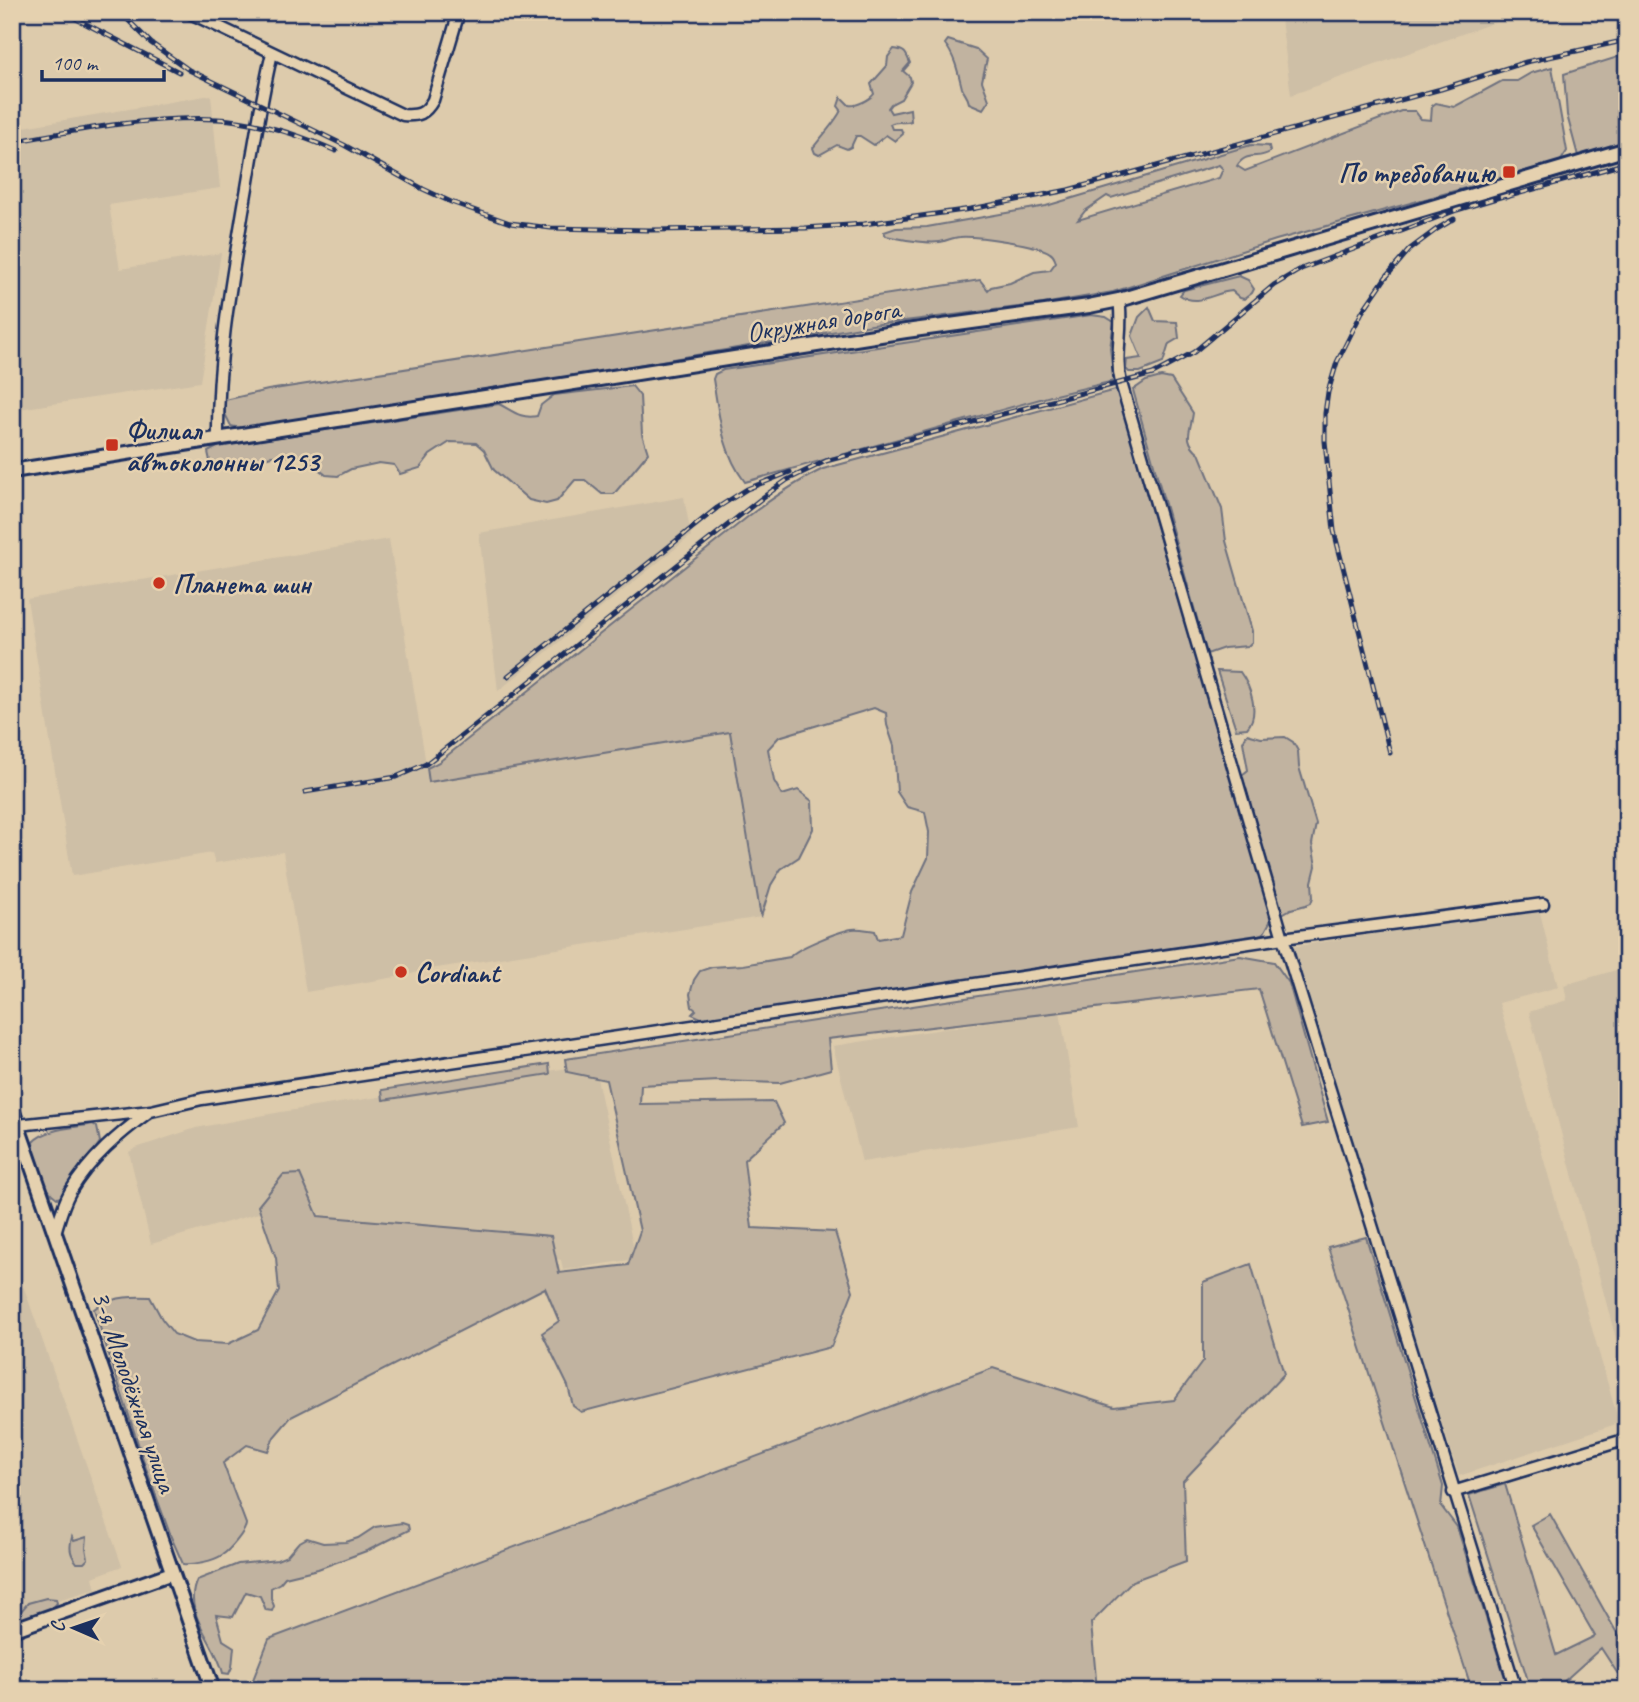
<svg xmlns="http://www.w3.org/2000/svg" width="1639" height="1702" viewBox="0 0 1639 1702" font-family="Caveat,sans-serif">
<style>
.built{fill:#cebfa6}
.green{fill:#c1b3a0;stroke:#6e717f;stroke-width:2;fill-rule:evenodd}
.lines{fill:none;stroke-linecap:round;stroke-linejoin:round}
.minor-casing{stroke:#1b2f5e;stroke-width:15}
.major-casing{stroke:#1b2f5e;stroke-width:18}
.minor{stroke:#e5d1af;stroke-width:10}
.major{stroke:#e5d1af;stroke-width:12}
.rail-casing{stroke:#1b2f5e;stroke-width:5}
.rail{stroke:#e5d1af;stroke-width:2.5;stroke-dasharray:8;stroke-linecap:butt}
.poi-dot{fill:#c8321e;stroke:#e5d1af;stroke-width:2.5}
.labels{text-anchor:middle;stroke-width:5;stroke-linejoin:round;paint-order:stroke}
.poi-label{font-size:28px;font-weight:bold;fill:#1b2f5e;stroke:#e5d1af;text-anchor:start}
.street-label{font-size:28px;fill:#1b2f5e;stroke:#e5d1af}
</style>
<rect width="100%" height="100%" fill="#ddcbac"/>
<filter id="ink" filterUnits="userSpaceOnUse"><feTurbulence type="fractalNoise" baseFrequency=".0143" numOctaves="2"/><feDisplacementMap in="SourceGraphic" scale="14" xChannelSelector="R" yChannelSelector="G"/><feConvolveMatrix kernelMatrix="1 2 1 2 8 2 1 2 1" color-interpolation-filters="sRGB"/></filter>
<g filter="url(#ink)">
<path class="built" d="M1280,12H1520L1521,13L1291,95Z
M211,95L220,188L109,205L120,269L221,253L200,382L12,410V129Z
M684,497L691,536L498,691L479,533Z
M389,539L429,782L730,732L761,917L424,970L408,975L306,992L283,852L215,863L212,853L72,876L27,599Z
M1539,908L1558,987L1499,1003L1619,1423L1459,1476L1297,975L1291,947Z
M1627,967V1371L1617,1343L1529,1012L1567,1000L1564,985Z
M1060,1011L1079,1127L862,1162L833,1046Z
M594,1064L636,1259L563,1270L561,1260L506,1247L314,1213L313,1220L259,1213L151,1244L129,1152L136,1148L196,1128L281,1112Z
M12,1280L24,1288L122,1566L93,1577L96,1589L12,1613Z"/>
<path class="green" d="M948,40L976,49L987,59L982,81L989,100L983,109L969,103C968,96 964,94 962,88C958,72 955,57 945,44Z
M894,49C905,50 906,53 910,63L903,71L910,77L911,82L901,99L891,104L888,108L891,113L910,109L911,121C904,124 897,120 890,124L892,129H901L903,134L895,141L886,135L874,145L860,136H856L851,147L847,149L837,145L819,155L815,153L813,148C822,136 831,127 839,114L841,110L838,106L841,97C842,98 848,104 849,105C856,107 870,99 874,94L871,84L887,66L888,57Z
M1627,54V142L1578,156L1567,115L1564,74Z
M1552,67L1567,151L1560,162L1276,240L1113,292L1043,304L872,325L562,378L240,428L231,426L225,414V400L268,390L980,280L988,290L991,287L1010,283L1034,272L1050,270L1056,262C1054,258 1054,255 1050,253C1039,244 976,236 960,237C953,237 947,241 940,242C926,244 900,239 886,236L884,232L896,228L927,227L1046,206L1251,145L1269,146L1270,152C1258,160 1246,151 1237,166L1245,171L1401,111H1415L1421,119L1431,120L1432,106L1436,103L1454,107L1502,81H1517L1531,73ZM1219,165L1223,169L1219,178L1078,220L1085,211L1107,196L1111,198Z
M1239,276L1248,280L1254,289L1252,293L1244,299L1240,298L1232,291C1214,292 1198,308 1180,295L1184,290Z
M1149,307L1155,321L1177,322L1179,338L1169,344L1163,363L1140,372H1129L1126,369L1127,360L1141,358L1132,336L1139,317Z
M1091,315L1106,317L1114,322L1110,348L1114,381L1051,396L745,482C722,452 719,415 713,379L715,374L723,370Z
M1161,377L1171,379L1193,413C1191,431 1182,439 1199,453L1222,509L1226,541L1252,631V642L1248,646L1224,648L1207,654L1133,390L1146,381Z
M632,386L640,396L642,434L648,453L614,494H602L585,480H575L557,501L546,504L529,500L494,470L484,450L476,443L450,442L430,455L420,468L400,474L394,465L379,463L351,469L338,476L326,475L302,456H272L218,468L210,461L208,452L219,446L499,404C513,411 520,419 537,416L541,405L554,395Z
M1119,389L1141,475L1271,914L1270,922L1264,933L1241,941L703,1019L692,1014L696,1010L692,1007L690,994L694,980L700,971L712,967L743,965L790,957C796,948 840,931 852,929C859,928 867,930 875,931L878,939L901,935L912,892L928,858L929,832L925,812L907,807L897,792L894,746L887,725L886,713L874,708L779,737L768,749L774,781L782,795L798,790L812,801L813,829L799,857L781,869L771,885L761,917L730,732L429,782L427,768L439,762L750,515C774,497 796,482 823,469Z
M1217,671L1240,672C1251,687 1260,714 1247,728L1236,729Z
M1247,734L1261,738L1285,737L1293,742L1298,751L1299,767L1316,824L1312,844L1316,866L1312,882L1313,897L1311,903L1306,905L1291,909L1282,914L1242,775L1248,770L1243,742Z
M1240,956L1274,962L1289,983L1328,1122L1302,1127L1259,989L828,1039L831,1069L780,1083L719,1081L641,1085L640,1104L774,1102L784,1123L744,1160L752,1228L835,1232L853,1291L831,1347L581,1412L573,1406L568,1386L542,1333L559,1321L545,1288L291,1417L274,1437L268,1451L247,1445L223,1463L246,1524C246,1531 229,1551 222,1555C214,1561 193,1565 183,1564L171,1537L146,1468L94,1309C108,1297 133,1296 150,1297L162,1319L174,1334L194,1342L228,1344L258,1330L279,1291L276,1258L258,1206L283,1175L300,1174L318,1216L551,1236L559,1273L628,1265L640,1231L606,1080L567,1072L565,1059Z
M549,1064L550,1074L383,1100L382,1090Z
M93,1124L97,1127L100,1142L62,1197L57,1198C42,1189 34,1159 33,1142C46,1128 75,1128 93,1124Z
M1366,1237L1443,1486L1441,1506L1457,1527L1509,1690H1472L1328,1247Z
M1251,1264L1284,1374L1183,1481L1186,1561L1132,1581L1091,1623L1097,1690H249L269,1639L993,1368L1114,1407L1174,1400L1203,1361V1282Z
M1505,1484L1556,1655L1595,1636L1531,1525L1550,1514L1627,1651V1688L1601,1648L1562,1683L1564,1690H1531L1469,1495Z
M402,1523L408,1525L409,1530L369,1550L318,1569L285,1577L280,1583L271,1588V1598L274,1606L272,1611L266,1610L260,1596L246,1592L233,1617L216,1615L223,1640L234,1647L232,1667L229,1674L223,1673C216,1642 181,1613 197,1580L238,1564L277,1560L287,1556L298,1543L307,1538L323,1543L346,1542L358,1538L375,1527Z
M72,1537L74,1541L87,1537L86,1548L88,1559L84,1563H77C70,1554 69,1548 72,1537Z
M46,1598L56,1599L57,1603L47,1615L12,1628V1614L22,1610L28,1603Z"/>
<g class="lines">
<g class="minor-casing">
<path id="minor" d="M188,12L403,115C419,116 425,114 433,100L459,12
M1119,300C1124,328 1114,355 1121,383L1283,938L1516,1690
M218,438C217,359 231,283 244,205C253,154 260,104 272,53
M18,1125L151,1111L202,1099L1283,938L1543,904
M55,1233C59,1220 63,1204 70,1192C90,1158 119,1134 150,1111
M1453,1492L1627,1439"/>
</g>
<g class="major-casing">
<path id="major" d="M12,471L906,331L1089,306L1119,300L1627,149
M12,1109L213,1690
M12,1630L172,1573"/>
</g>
<use href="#minor" class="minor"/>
<use href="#major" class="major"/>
<g class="rail-casing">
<path id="rail" d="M63,12L179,72
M120,12L151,43L189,70L344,145L423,189L451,202L510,223L551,228L649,230L805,228L864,224L971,209L1068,190L1441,89L1526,62L1627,40
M12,142C77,130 151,116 217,119C257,121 300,135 336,151
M1506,197L1627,163
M508,676L717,508L747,489L790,472
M1390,753L1334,531L1325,441V413L1328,392L1337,362L1362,312L1386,277L1410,249L1437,229L1454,219
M305,792L396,777L426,764L762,498L787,480L826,461L1153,374L1194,352L1274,285L1301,269L1457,210L1513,193"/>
</g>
<use href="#rail" class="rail"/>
</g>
</g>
<g class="poi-dot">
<rect x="1502" y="165" width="14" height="14" rx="3.5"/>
<rect x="105" y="438" width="14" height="14" rx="3.5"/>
<circle cx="159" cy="583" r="7"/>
<circle cx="401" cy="972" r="7"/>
</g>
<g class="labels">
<g class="poi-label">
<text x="1495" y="182" text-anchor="end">По требованию</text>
<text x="126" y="439">Филиал<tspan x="126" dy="32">автоколонны 1253</tspan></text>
<text x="173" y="593">Планета шин</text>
<text x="415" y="982">Cordiant</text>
</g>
<g class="street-label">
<text transform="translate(823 320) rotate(-9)" y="10">Окружная дорога</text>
<text transform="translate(135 1391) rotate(71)" y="10">3-я Молодёжная улица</text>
</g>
</g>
<rect width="1639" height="1702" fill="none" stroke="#e5d1af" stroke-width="42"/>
<rect x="21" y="21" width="1597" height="1660" fill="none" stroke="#1b2f5e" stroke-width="2.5" filter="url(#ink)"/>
<g transform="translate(74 1628) rotate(272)" stroke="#e5d1af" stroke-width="5" paint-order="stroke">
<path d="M0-5L12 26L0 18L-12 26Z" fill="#1b2f5e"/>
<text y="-10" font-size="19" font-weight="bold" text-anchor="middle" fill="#1b2f5e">С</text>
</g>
<path d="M42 70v10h122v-10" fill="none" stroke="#1b2f5e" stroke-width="3.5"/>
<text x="52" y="70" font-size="21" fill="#1b2f5e" stroke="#e5d1af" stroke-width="5" paint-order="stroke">100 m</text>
</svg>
